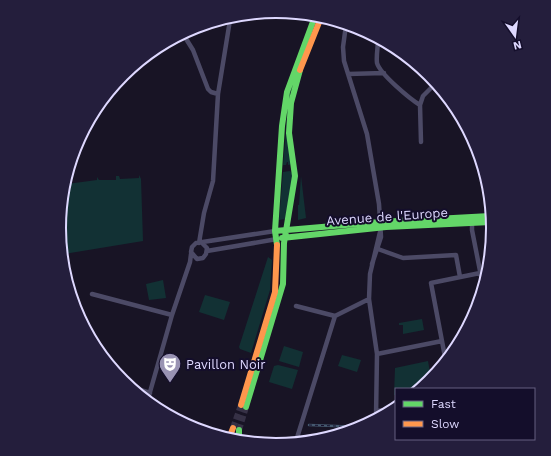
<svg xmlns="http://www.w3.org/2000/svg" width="551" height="456" viewBox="0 0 551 456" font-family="'Work Sans',sans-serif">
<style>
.green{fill:#123134}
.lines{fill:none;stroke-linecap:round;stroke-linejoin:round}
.secondary-tunnel{stroke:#363146;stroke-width:6;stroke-dasharray:6 3;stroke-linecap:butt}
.street{stroke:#4c4a66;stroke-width:4.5}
.fast{stroke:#63d668;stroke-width:6}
.slow{stroke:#ff974d;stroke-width:6}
.rail-casing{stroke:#45596f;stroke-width:2.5}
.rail{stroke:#140e2b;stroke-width:1;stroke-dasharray:3;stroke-linecap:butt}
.labels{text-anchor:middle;stroke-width:4;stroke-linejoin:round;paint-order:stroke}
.street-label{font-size:13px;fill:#ded8ff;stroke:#140e2b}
.poi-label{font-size:13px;fill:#ded8ff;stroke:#140e2b;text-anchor:start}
.rim{fill:none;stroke:#ded8ff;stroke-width:2}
</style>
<rect width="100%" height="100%" fill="#181425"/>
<path class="green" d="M316,19H317L290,95L292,164L288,165V162H287L286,165H283L289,95Z
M290,171L293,175L285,219L279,220L283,172Z
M139,175L141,179L143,241L64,254L59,228L67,184L97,180V177L99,180H116V176H119L120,179L139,178Z
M301,176L306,218L298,220V205H299Z
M268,257L272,260L270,290L251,353L240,349L239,347Z
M163,280L166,298L149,300L146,284Z
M205,295L230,302L224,320L199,312Z
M422,319L424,330L403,334V325H399V323Z
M284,346L303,352L299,367L279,361Z
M342,355L361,360L357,372L338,366Z
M428,361L431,378C423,391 410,389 396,389V395H394L395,368Z
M278,365L298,370L292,389L269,382L274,366Z"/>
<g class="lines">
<path class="secondary-tunnel" d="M233,428L241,405
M239,430L246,407"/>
<path class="street" d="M346,25L343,47L344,61L367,134L379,204L381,237L372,264
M183,34L193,50L208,89L211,92L218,94
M378,40C378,47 376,56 377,63C380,74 410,99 420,105
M348,74L384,73
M421,142L420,105L423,96L435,84
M474,142L475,149L477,152
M472,221V230L482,281
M199,243L204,213L213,181L218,94L230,20
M202,243L207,248L206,254L203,258L197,259L191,252L192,247L196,243L275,231
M378,249L403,258L456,255L460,277
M207,251L277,239
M92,294L172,315
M296,306L335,316
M377,354L442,341
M445,357L431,283L480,273
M131,387L150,393
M148,399L172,315L190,262L191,254
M377,411L386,410
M376,417L377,354L369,299L370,274L380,232
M296,441L335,316L369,299"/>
<path class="fast" d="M275,231L380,222L490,216
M282,238L386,227L491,222
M277,245L275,231L282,126L287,92L314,19
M246,407L283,284L284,243L295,176L289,133L291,103L300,70
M239,430V438"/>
<path class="slow" d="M300,70L320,20
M241,405L275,292L277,245
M230,436L233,428"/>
<g class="rail-casing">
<path id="rail" d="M309,425L361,427"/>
</g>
<use href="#rail" class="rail"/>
</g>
<defs>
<g id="theatre-pin" transform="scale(1.15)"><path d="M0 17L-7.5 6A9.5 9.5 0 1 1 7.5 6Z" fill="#9993b3" stroke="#140e2b"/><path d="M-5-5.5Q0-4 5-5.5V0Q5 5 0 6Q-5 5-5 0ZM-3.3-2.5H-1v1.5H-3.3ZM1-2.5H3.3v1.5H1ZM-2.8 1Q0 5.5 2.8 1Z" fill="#fff"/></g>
</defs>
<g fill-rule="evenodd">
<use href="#theatre-pin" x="170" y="364"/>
</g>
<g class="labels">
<g class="street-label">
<text transform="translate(387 216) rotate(-4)" y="5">Avenue de l'Europe</text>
</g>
<g class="poi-label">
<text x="186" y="369">Pavillon Noir</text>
</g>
</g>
<path d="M0 0H551V456H0ZM66 228a210 210 0 1 1 420 0a210 210 0 1 1-420 0Z" fill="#241e3c" fill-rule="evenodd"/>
<path class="rim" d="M66 228a210 210 0 1 1 420 0a210 210 0 1 1-420 0Z"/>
<rect x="395" y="388" width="140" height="52" fill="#140e2b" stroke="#655f80"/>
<rect x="403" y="401" width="20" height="6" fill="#63d668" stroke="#655f80"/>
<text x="431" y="408" font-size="12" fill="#ded8ff">Fast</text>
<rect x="403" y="421" width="20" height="6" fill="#ff974d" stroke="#655f80"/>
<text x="431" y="428" font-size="12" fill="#ded8ff">Slow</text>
<g transform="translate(515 36) rotate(166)" stroke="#140e2b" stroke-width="3" paint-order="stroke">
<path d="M0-3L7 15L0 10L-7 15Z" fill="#ded8ff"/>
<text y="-6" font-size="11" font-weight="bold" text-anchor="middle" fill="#ded8ff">N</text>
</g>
</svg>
